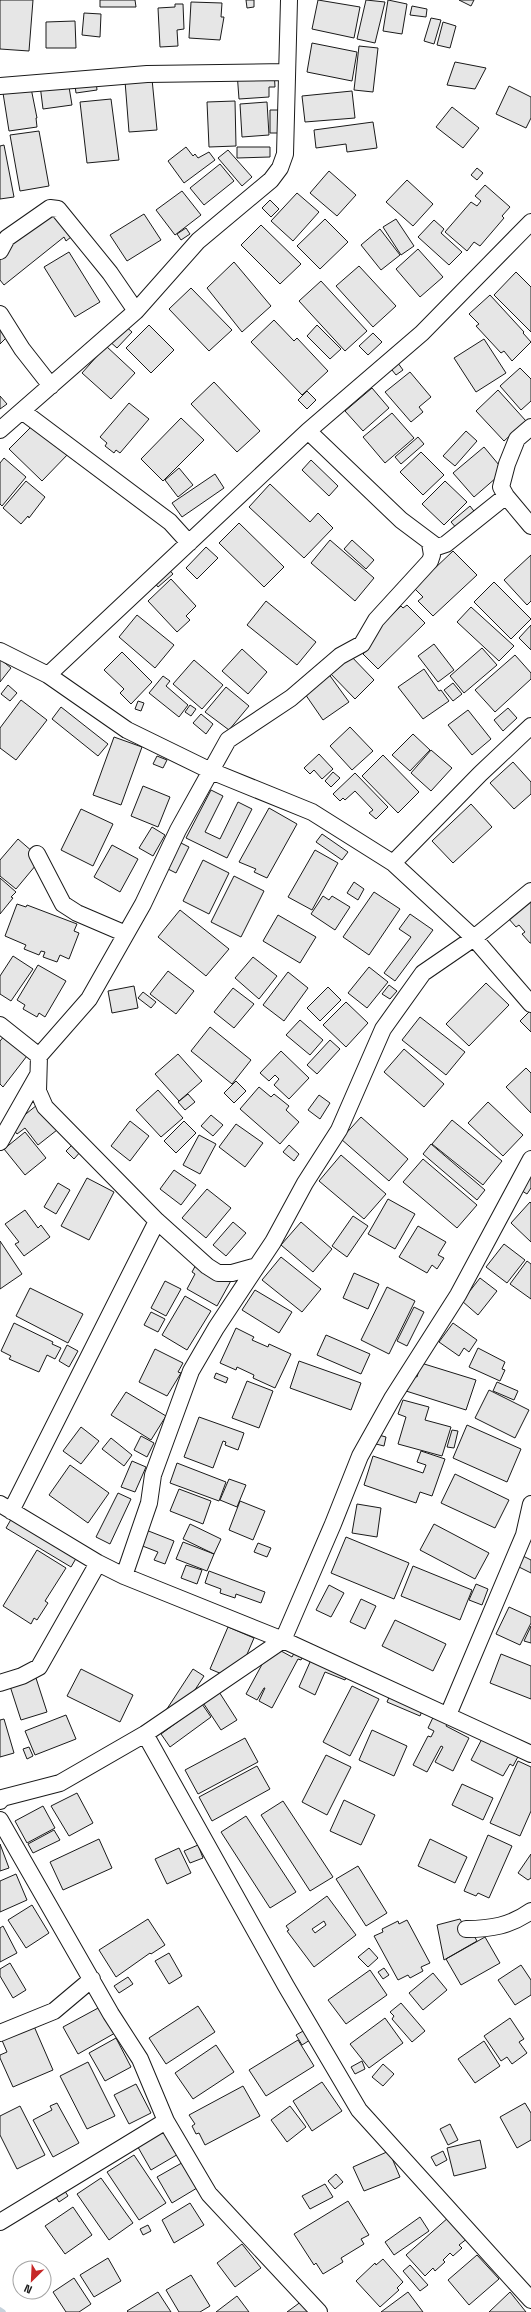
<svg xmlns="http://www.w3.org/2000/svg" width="531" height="2312" viewBox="0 0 531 2312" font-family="'Space Grotesk',sans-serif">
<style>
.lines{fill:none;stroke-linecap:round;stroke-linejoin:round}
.stream{stroke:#c6d2dc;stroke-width:5.5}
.building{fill:#e6e6e6;stroke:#1a1a1a;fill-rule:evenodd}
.street-casing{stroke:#1a1a1a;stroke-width:18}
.street{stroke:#fff;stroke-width:16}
</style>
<rect width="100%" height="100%" fill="#fff"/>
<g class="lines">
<path class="stream" d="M0,2310L3,2312"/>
</g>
<path class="building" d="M0,0H33L29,51L0,49Z
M100,0H135L136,7H100Z
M246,0H254V7L247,8Z
M318,0L360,7L354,38L312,29Z
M366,0L385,2L375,43L357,39Z
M388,0L407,4L402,34L383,31Z
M459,0H474L471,6Z
M191,2L222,3L221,17H224L220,40L189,38Z
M175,4H183L184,29L177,30L178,46L160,47L158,8L175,7Z
M412,6L427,9L426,17L410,15Z
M84,13L101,14L100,37L82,35Z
M431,18L441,20L434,44L424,41Z
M75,21L76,48H46V22Z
M443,22L456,26L450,48L437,45Z
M312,43L357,52L352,81L307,72Z
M359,46L378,48L373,92L354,90Z
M455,62L486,68L475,89L447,85Z
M274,70L275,87H269V97L239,99L237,72Z
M74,78L96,81L97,90L76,93Z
M152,79L157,130L129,132L125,81Z
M68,81L72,105L43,109L40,85Z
M509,86L531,97V118L526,128L496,114Z
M31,88L37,118H36L37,127L9,131L3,93Z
M352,91L355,118L305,122L302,96Z
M111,99L119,160L87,163L80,102Z
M235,101L236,146L209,147L207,102Z
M267,102L269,135L242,137L240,104Z
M452,107L479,128L463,148L436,127Z
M270,110H279V133H270Z
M373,122L377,148L347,152L346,144L316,148L314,130Z
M39,131L49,186L20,191L10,135Z
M4,145L14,197L0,199V146Z
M186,147L193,156L195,154L198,158L209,152L215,160L184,183L168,161Z
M237,147H270V157L237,158Z
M228,150L252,177L242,186L218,158Z
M220,164L234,181L204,205L190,188Z
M477,168L483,173L477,180L471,175Z
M329,171L356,195L337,216L310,193Z
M407,180L433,204L413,226L386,202Z
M485,185L510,207L502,216L504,218L480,246L474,242L467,251L445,232L471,202L477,206L481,201L475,196Z
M182,191L201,215L175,235L156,210Z
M297,193L319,212L293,241L271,221Z
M270,200L279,209L271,217L262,208Z
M46,203L76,233L66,241L64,237L4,285L0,280V245Z
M144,214L161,240L127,261L110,235Z
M325,219L348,242L320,269L297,246Z
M396,219L414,246L401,255L383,227Z
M434,220L444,229L441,233L462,252L449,265L418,237Z
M261,225L301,264L280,284L241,245Z
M186,228L190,234L181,240L177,234Z
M380,229L400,255L381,270L361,245Z
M418,249L443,277L420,297L396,269Z
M69,252L100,302L75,317L44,267Z
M234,262L271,306L242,332L207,288Z
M359,266L396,306L373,327L336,286Z
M516,272L531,287V332L494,295Z
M321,281L367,331L345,351L299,301Z
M191,288L232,330L209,351L169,309Z
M490,295L524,332L523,333L531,342L512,361L504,351L501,353L476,326L479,324L469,314Z
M274,320L294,341L297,338L328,371L302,395L251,342Z
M123,324L132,332L117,348L108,340Z
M149,325L174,350L151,373L126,348Z
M317,325L341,349L330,359L307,336Z
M0,327L8,336L0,344Z
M373,333L382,342L368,355L359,346Z
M484,339L506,373L476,392L454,358Z
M106,346L135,373L111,399L82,373Z
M395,359L403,370L396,375L388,365Z
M520,368L531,379V401L521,410L500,386Z
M410,372L431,397L419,407L423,412L411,422L385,392Z
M214,382L260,431L237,452L191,404Z
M372,388L389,408L363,431L345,411Z
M498,390L526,421L504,441L476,411Z
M307,391L316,400L307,409L298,400Z
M0,396L7,404L0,409Z
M129,403L149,419L120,453L116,450L114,453L105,446L107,443L100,437Z
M392,413L414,438L385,463L363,437Z
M181,418L204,440L163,481L141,459Z
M34,424L70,452L42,481L9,449Z
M466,431L477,441L455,466L443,456Z
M418,437L424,444L401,464L395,457Z
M484,447L504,471L474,497L453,473Z
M421,452L444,475L423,495L400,472Z
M4,458L26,477L2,506L0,504V463Z
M311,460L338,486L329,496L302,470Z
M179,468L193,485L178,497L165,480Z
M215,474L224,488L182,517L172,503Z
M26,481L45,497L29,518L28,516L21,524L3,508Z
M445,481L467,502L444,525L422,504Z
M270,484L310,522L318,513L333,528L304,558L249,507Z
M470,506L477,515L459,531L451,522Z
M239,523L284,567L264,587L219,543Z
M330,540L374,578L355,601L311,563Z
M352,540L374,560L366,569L344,549Z
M206,547L218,558L197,579L186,568Z
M453,551L477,575L433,616L418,601L423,597L414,588Z
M531,555V601L527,605L504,580Z
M165,565L173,574L158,587L151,578Z
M171,579L196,606L186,616L190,620L177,632L148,601Z
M494,582L531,619L511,639L474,602Z
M266,601L316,642L297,665L247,625Z
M407,605L425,623L378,669L363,654L365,652L361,644L401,606L403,608Z
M471,607L514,646L499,661L457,622Z
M137,615L174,645L155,668L119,637Z
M531,625V650L519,638Z
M434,644L454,670L438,682L418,656Z
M482,648L497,665L464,693L450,676Z
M242,649L267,672L248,694L222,671Z
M122,652L152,682L131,704L120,693L124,689L104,670Z
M348,653L374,680L355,699L329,672Z
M515,655L531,673V679L495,712L475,690Z
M0,659L11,668L0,682Z
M194,660L223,685L202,709L173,684Z
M424,669L439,691L441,690L449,701L423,719L398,687Z
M328,673L349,702L323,720L303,691Z
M163,676L170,681L166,686L188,705L179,717L149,693Z
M453,683L462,694L453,701L444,690Z
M8,685L17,693L10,701L1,694Z
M226,687L249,706L229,730L205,712Z
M21,700L47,720L16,760L0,748V728Z
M138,701L144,703L141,711L135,709Z
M190,705L196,709L191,716L185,712Z
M61,707L108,744L98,756L52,719Z
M508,708L517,718L503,731L494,720Z
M468,710L491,739L472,755L448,725Z
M201,714L213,724L206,734L193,723Z
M350,727L373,751L352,770L330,746Z
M413,734L430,750L410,771L392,755Z
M114,737L142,747L121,805L93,795Z
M431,750L452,768L431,791L411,773Z
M319,754L333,769L322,779L314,770L310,774L304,768Z
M383,755L419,792L398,813L362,776Z
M157,756L167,760L163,768L153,764Z
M513,762L531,782V794L514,809L490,783Z
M333,772L340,778L331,787L325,781Z
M355,773L388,807L376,819L369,813L373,810L355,791L345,800L343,798L340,801L333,794Z
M143,786L170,797L158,827L131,816Z
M211,790L223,796L205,832L220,839L238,802L252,809L227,858L186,838Z
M471,804L492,827L453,863L432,841Z
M269,808L297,824L267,878L254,872L256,869L239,862Z
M81,809L113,824L93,866L61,850Z
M152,827L165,835L153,856L139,848Z
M322,834L348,852L342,860L316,842Z
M18,839L41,859L16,889L0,876V860Z
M179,842L189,847L176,873L166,868Z
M112,845L138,859L120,892L94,877Z
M315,850L338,863L312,910L288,897Z
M203,860L229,873L209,914L183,901Z
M234,876L264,891L241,937L211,922Z
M0,878L16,892L11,897L13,898L0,914Z
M354,882L364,889L358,900L347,893Z
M374,892L400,909L369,955L343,937Z
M323,896L329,900L332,896L350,907L335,930L311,914Z
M531,897V943H530L522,934L525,932L519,925L516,927L508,918Z
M17,904L26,907L27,905L77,924L74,931L79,933L69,959L60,955L57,962L43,957L45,952L41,951L39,955L24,949L26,945L5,936Z
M180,910L229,949L206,976L158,937Z
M410,914L433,930L395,981L384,973L411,937L399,929Z
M278,915L316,937L300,963L263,941Z
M13,956L33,969L11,1001L0,994V976Z
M253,957L277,976L259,999L235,978Z
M38,965L66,981L45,1017L39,1013L37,1017L23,1009L25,1005L17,1000Z
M369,967L388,982L367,1008L348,993Z
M168,971L194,991L176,1014L150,994Z
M288,972L308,988L284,1021L263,1005Z
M486,983L509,1005L469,1046L446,1024Z
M389,985L397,991L390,999L382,994Z
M134,986L138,1008L112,1013L108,991Z
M328,987L341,1000L320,1021L307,1008Z
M233,988L254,1004L234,1028L214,1012Z
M143,992L156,1002L151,1008L138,998Z
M346,1002L368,1023L346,1047L323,1025Z
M530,1011L531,1013V1032L520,1021Z
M420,1017L465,1052L446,1075L402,1040Z
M300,1020L323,1040L310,1055L286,1035Z
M210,1027L251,1060L232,1084L191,1051Z
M6,1034L30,1052L3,1087L0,1084V1041Z
M330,1040L340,1049L317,1074L307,1065Z
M404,1049L444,1084L424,1107L384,1072Z
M281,1051L309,1078L289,1099L274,1085L279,1079L275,1075L269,1081L260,1073Z
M178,1054L202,1081L179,1101L155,1074Z
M526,1068L531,1073V1113L506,1087Z
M236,1081L246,1091L234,1103L224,1093Z
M259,1087L271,1097L274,1094L289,1106L286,1110L299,1122L280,1144L240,1109Z
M158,1090L183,1118L161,1137L136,1110Z
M188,1094L195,1102L185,1110L178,1102Z
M319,1095L330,1103L320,1119L308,1110Z
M488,1102L523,1135L503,1156L468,1123Z
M37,1105L57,1130L38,1145L25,1128L17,1134L11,1126Z
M211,1115L223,1125L213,1136L201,1126Z
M361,1117L408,1159L389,1181L341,1139Z
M452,1120L502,1161L483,1185L432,1144Z
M130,1121L149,1136L130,1161L111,1146Z
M184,1121L196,1133L176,1153L164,1141Z
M236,1124L263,1143L245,1167L219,1147Z
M25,1132L46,1158L25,1175L4,1149Z
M199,1135L216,1144L200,1174L183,1165Z
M73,1144L81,1151L74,1159L66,1151Z
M431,1144L485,1190L477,1200L423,1154Z
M289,1145L299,1154L294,1161L283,1152Z
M341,1155L386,1194L364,1219L319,1181Z
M423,1159L477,1205L457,1228L403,1182Z
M174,1170L196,1185L181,1205L160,1189Z
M531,1170V1188L527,1194L519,1189Z
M87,1178L114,1192L89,1240L61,1226Z
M58,1183L70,1190L56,1214L44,1207Z
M207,1189L231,1208L206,1238L182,1218Z
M388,1199L415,1214L395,1249L368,1234Z
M530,1202L531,1203V1242L511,1223Z
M25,1210L38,1228L41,1225L50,1237L24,1256L15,1244L19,1242L5,1224Z
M353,1216L368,1226L347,1257L332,1246Z
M233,1222L246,1233L226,1256L213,1245Z
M301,1222L332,1249L313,1272L281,1245Z
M418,1226L446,1242L438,1255L444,1258L437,1269L432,1265L427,1273L399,1257Z
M0,1241L22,1274L0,1289Z
M504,1244L525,1260L507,1283L486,1267Z
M281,1257L321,1289L302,1312L262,1280Z
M199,1259L233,1277L217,1306L187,1289L195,1274L192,1272Z
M527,1261L531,1264V1299L510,1284Z
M354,1273L379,1284L368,1309L343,1298Z
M480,1278L497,1291L478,1315L462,1301Z
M165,1281L181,1289L166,1316L151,1308Z
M387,1287L415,1301L389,1354L361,1340Z
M30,1288L83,1314L68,1343L16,1316Z
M255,1290L292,1312L279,1333L242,1310Z
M185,1296L211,1311L187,1350L162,1335Z
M414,1307L424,1312L407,1346L397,1341Z
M151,1312L165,1319L158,1332L144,1325Z
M14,1323L53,1342L52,1344L61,1348L55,1359L47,1355L39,1372L9,1359L11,1356L1,1351Z
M453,1323L477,1340L469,1352L464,1348L459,1356L439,1342Z
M236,1328L254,1337L252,1340L268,1347L269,1344L291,1354L275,1388L253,1378L254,1375L237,1367L236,1370L220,1363Z
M326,1335L370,1354L361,1374L317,1355Z
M67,1345L78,1351L69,1367L59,1361Z
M478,1348L505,1362L502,1369L505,1370L500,1381L469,1367Z
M155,1349L183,1363L178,1372L181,1373L167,1396L139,1382Z
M299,1361L361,1383L351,1410L290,1388Z
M421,1363L476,1380L466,1410L406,1391L411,1375L417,1377Z
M216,1373L228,1378L226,1383L214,1378Z
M247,1381L273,1391L259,1428L232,1418Z
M497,1382L518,1391L514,1400L493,1391Z
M489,1390L529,1410L515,1438L475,1418Z
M126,1392L166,1416L151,1440L111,1415Z
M403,1400L429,1407L425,1420L451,1427L442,1456L398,1444L406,1417L398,1414Z
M199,1417L244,1433L238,1450L225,1445L226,1442L223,1441L213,1468L184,1457Z
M467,1425L521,1449L507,1482L453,1458Z
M81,1427L99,1441L81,1464L63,1451Z
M452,1430L458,1431L454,1448L447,1447Z
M375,1434L386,1437L384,1446L372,1443Z
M141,1436L154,1443L147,1457L134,1450Z
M111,1438L132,1455L124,1466L102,1449Z
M421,1451L445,1459L432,1496L420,1492L416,1503L364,1485L373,1456L423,1473L426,1465L417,1462Z
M132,1461L146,1467L135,1492L121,1487Z
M177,1463L226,1482L219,1501L170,1483Z
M70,1465L109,1493L88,1523L49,1495Z
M455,1474L509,1500L495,1528L441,1503Z
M229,1479L246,1485L237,1507L220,1500Z
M179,1489L211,1501L203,1524L170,1511Z
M118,1493L131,1499L110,1544L96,1537Z
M240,1501L265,1511L253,1540L229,1530Z
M357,1504L381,1508L377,1537L352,1533Z
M13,1516L78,1555L71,1567L6,1528Z
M190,1524L221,1539L214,1554L183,1539Z
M434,1524L489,1553L475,1579L420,1550Z
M146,1530L174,1541L165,1564L154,1560L158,1552L140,1545Z
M346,1537L409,1563L394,1599L331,1573Z
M183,1542L214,1554L207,1571L176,1559Z
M258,1543L271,1548L267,1557L254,1552Z
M37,1550L66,1568L45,1601L48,1603L37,1620L34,1618L31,1624L3,1606Z
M519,1554L531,1560V1573L515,1565Z
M186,1565L202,1570L197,1584L181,1578Z
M413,1566L472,1590L460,1620L401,1596Z
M209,1571L265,1592L261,1603L236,1594L235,1598L220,1593L221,1589L205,1583Z
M476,1584L488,1589L482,1605L469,1600Z
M329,1585L344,1593L331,1617L316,1610Z
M361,1599L376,1606L365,1629L350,1622Z
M509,1607L531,1617V1623L520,1645L496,1634Z
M395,1620L446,1644L433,1671L382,1646Z
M531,1626V1643L524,1641Z
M228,1627L254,1638L236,1680L210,1669Z
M272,1646L292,1657L298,1646L306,1650L301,1660L298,1659L272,1708L259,1701L265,1688H264L257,1700L246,1694Z
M314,1653L350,1669L345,1680L325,1672L315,1695L299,1687Z
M501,1654L531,1666V1699L490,1683Z
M81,1669L133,1695L120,1722L67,1696Z
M193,1669L204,1676L174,1722L163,1715Z
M35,1675L47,1712L21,1720L9,1683Z
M214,1684L237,1720L221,1730L198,1695Z
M352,1686L379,1699L350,1756L323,1742Z
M392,1690L425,1704L420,1716L387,1702Z
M202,1704L211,1717L170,1747L161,1734Z
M437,1709L451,1716L446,1726L469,1738L453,1771L435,1762L443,1747L441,1746L427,1772L413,1765L428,1736L431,1737L434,1731L428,1728Z
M66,1715L76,1739L35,1755L25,1731Z
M4,1719L14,1753L0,1757V1720Z
M372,1730L407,1746L394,1776L359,1760Z
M485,1733L521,1751L513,1766L510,1764L503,1776L471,1760Z
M245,1738L258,1762L198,1794L185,1770Z
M29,1747L33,1756L27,1759L23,1749Z
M326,1755L351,1767L327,1815L302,1802Z
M518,1761L531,1767V1811L520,1836L490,1823Z
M257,1766L270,1789L212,1821L199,1797Z
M462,1784L493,1798L483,1820L452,1805Z
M77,1793L93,1823L69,1836L51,1806Z
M344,1800L375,1815L361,1845L330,1831Z
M283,1801L333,1877L310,1891L261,1815Z
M43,1806L55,1828L27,1843L15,1821Z
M246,1816L296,1892L270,1908L221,1832Z
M54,1830L60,1840L33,1853L28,1844Z
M488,1835L512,1846L489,1898L478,1893L476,1896L464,1891Z
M99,1839L112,1868L63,1890L50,1862Z
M430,1839L467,1857L455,1883L418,1866Z
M0,1844L9,1868L0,1871Z
M198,1845L203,1858L190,1863L184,1851Z
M179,1848L191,1873L167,1884L155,1859Z
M531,1854V1878L528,1880L518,1873Z
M358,1866L387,1913L366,1926L336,1879Z
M16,1874L27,1900L0,1912V1881Z
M327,1896L356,1935L314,1967L287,1931L289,1930L286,1926ZM324,1921L326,1925L315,1933L312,1929Z
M32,1905L49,1933L26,1948L8,1920Z
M148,1919L165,1945L151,1954L150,1953L116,1977L99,1950Z
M460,1919L464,1927L468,1925L477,1941L444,1960L437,1925Z
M407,1920L430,1963L421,1967L423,1971L410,1978L408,1975L398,1980L374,1936L383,1932L382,1929L398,1921L399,1924Z
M3,1926L17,1953L0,1962V1928Z
M485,1937L500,1963L461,1985L446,1959Z
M369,1948L378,1958L368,1967L358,1957Z
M169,1953L182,1976L169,1984L155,1961Z
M10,1963L26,1990L13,1998L0,1976V1969Z
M521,1965L531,1980V1995L515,2005L498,1980Z
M384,1968L389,1975L383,1979L378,1972Z
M370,1970L387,1995L346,2024L328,2000Z
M433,1973L447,1990L423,2010L409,1993Z
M128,1977L133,1984L119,1993L114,1986Z
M401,2003L425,2031L412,2042L392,2019L394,2016L390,2012Z
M198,2006L215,2032L166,2064L149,2038Z
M100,2007L115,2033L78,2054L63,2027Z
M385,2018L403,2043L369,2068L350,2044Z
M510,2018L524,2039L519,2042L527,2053L512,2064L507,2057L501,2061L484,2036Z
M33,2024L53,2070L13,2087L0,2058V2055L7,2052L1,2038Z
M305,2030L310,2040L302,2045L296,2035Z
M116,2038L131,2067L105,2081L89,2053Z
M298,2040L314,2066L266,2096L249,2070Z
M484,2041L500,2066L475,2083L458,2059Z
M216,2045L234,2072L193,2099L175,2073Z
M362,2061L365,2069L355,2074L351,2067Z
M88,2062L115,2116L87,2129L60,2076Z
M383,2064L394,2074L383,2086L372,2077Z
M322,2082L342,2111L312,2131L293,2101Z
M136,2084L151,2113L129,2124L114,2095Z
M243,2086L260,2116L205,2145L199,2133L196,2134L192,2126L195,2124L189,2115Z
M57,2103L79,2143L53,2157L33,2120L52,2110L50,2106Z
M525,2103L531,2113V2140L517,2148L500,2117Z
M20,2106L45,2155L17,2169L0,2135V2116Z
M290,2106L306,2127L287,2142L271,2120Z
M450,2124L458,2140L448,2145L440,2129Z
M163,2126L180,2153L151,2170L135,2142Z
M480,2140L486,2168L454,2176L447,2148Z
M389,2151L400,2177L364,2191L353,2167Z
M443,2151L447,2160L436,2166L431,2157Z
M134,2155L166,2203L139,2220L107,2172Z
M187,2160L202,2185L172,2203L157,2177Z
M336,2174L343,2182L335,2189L328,2181Z
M101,2178L133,2223L109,2240L77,2194Z
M325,2184L333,2197L310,2209L302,2196Z
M61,2185L68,2196L59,2202L52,2191Z
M348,2201L369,2235L361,2239L364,2244L341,2258L343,2262L323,2274L316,2263L314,2265L294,2234Z
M190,2203L204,2225L174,2243L162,2220Z
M73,2207L92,2235L65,2254L45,2226Z
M420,2217L429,2231L394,2255L385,2242Z
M449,2217L468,2238L459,2245L462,2248L453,2256L450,2253L443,2260L445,2262L435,2271L433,2268L425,2276L406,2255Z
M148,2225L151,2231L143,2235L140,2229Z
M242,2244L261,2268L235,2287L217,2263Z
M477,2255L499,2279L469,2305L448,2280Z
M108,2258L121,2281L94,2297L80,2275Z
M383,2259L403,2282L397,2288L399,2290L380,2307L356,2281L375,2263L376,2265Z
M410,2265L428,2285L420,2291L403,2271Z
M191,2275L210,2306L200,2312H179L166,2290Z
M74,2278L91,2304L79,2312H66L53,2292Z
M158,2292L171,2312H128L127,2311Z
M408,2292L423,2312H381Z
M510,2292L526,2312H489Z
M237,2296L249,2312H216Z
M302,2301L310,2312H287Z"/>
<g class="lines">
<g class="street-casing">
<path id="street" d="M0,86L147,74L287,72
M0,251L7,238L50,208L58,209L110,273L136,311
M0,314L22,349L51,386
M22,411L170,522L189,543
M531,427L517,439L507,464L501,487L506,496L531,526
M0,430L136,311L198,241L271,180L280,168L285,154L289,0
M308,431L401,520L437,547L446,544L506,496
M430,543L432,555L430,561L376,620L362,644L340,656L291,698L228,740L178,830L143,904L89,999L39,1056L38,1091L45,1107L157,1221L207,1266L218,1273H232L257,1266L273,1242L305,1183L339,1130L383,1029L423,973L474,938L531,891
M0,651L48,675L127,730L211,771L312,812L393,863L474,938L531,1004
M48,675L308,431L422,333L531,222
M37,854L63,904L77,913L126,934
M393,863L480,774L531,726
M0,1025L39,1056
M0,1142L38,1075
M0,1504L98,1563L124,1576L283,1640L531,1754
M11,1511L157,1221
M124,1576L149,1503L153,1475L191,1371L216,1328L257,1266
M0,1683L22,1676L39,1667L98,1563
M448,1715L524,1535L531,1504
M145,1734L286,1986L359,2110L531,2300
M0,1801L2,1798L60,1783L145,1734L283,1640L333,1524L360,1456L393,1397L458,1295L531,1159
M0,1820L111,2014L140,2059L166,2121L209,2194L319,2312
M466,1929C491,1929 510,1926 531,1911
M0,2033L54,2011L92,1979
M0,2222L166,2121"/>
</g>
<use href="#street" class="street"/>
</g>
<g transform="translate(32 2280) rotate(204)"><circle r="19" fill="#ffffff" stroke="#a3a3a3"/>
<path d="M0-3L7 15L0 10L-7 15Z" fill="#c62828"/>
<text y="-6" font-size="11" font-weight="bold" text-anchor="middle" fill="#1a1a1a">N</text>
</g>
</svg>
